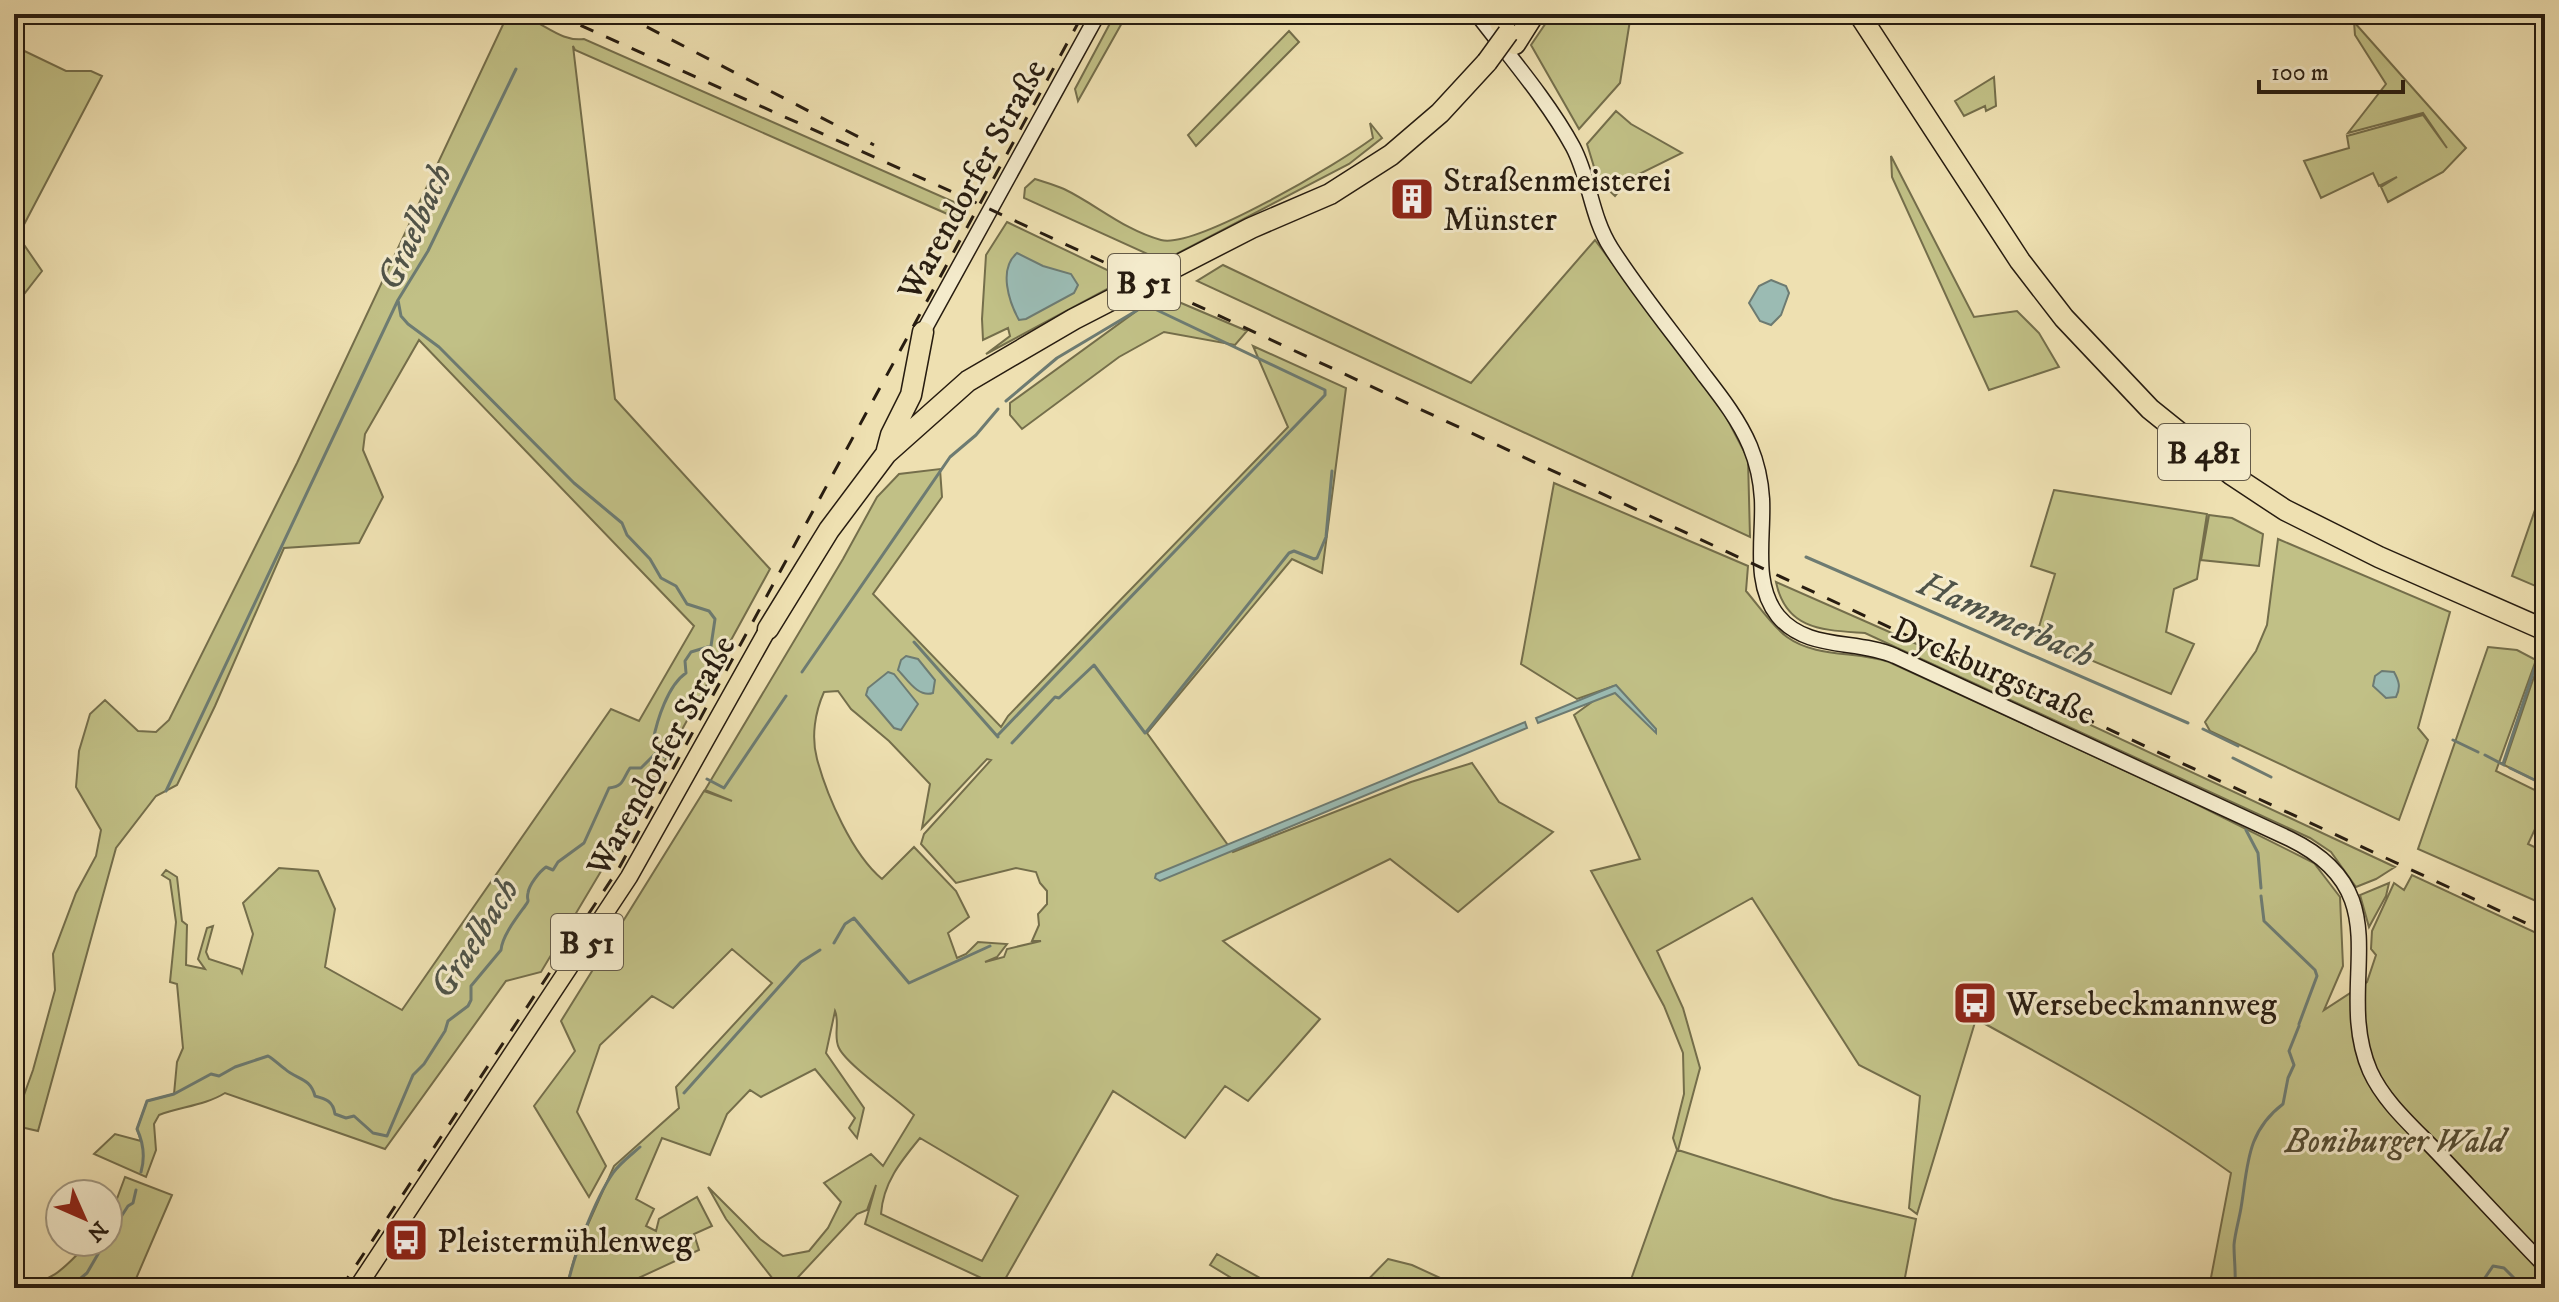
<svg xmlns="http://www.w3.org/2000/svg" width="2559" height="1302" viewBox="0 0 2559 1302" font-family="'IM FELL DW Pica',serif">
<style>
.green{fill:#c1c086;stroke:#746e4b;stroke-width:2;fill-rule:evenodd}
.water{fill:#9bbbb3;stroke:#6d7b72;stroke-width:2}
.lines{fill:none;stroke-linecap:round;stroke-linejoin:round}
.stream{stroke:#6d7b72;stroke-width:3}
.secondary-casing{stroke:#271c10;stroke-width:17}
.primary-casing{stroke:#271c10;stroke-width:19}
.highway-casing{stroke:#271c10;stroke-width:23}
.secondary{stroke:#f4ebcc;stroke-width:14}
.primary{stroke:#eee0b1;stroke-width:16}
.highway{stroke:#eee0b1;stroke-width:20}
.rail{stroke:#271c10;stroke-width:3;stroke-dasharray:14 14;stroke-linecap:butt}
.highway-bridge-casing{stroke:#271c10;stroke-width:23;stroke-linecap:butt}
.highway-bridge{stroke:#eee0b1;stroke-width:20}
.labels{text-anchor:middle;stroke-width:6;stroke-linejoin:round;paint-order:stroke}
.shield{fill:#f4ebcc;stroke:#645a48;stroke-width:2}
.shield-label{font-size:32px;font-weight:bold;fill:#271c10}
.street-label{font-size:34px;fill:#271c10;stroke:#f4ebcc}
.poi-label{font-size:34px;fill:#271c10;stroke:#f4ebcc;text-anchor:start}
.park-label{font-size:34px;font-style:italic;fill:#554d33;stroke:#f4ebcc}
.water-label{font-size:36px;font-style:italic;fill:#505449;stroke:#f4ebcc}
</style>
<rect width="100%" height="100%" fill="#eee0b1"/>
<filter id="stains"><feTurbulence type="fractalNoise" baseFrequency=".0025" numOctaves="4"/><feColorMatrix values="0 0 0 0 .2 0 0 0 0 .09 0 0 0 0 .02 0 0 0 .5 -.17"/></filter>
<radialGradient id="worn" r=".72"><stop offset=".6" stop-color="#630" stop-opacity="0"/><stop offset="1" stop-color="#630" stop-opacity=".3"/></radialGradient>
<path class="green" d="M508,14C538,14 556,43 584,39L954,202L961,220L575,50L573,46L615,399L770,569L644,799L541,972L506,981L385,1149L225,1093C206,1105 180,1107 159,1115L154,1124L156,1150L146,1177L94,1154L115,1134L141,1141L137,1129L147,1101L174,1094L177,1062L183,1048L177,984L170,982L176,922L170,880L162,875L166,870L177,877L182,921L187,925L186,965L205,969L198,959L207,928L213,926L206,952L209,959L240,969L242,973L253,934L243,903L279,868L318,871L335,909L325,967L402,1010L611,709L639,721L694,626L419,340L365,434L363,450L383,497L359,543L284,548L215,706L177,785L156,796L116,848L38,1131L25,1128L15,1120L33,1070L55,990L53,954L76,893L96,856L101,830L76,787L79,751L90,714L105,700L138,731L156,732L169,720L297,463Z
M1115,14H1127L1078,101L1075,89Z
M1552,14H1631L1620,83L1579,129L1531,45Z
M2354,22L2466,148L2443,172L2388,202L2381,187L2397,177L2379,186L2373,173L2321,198L2304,161L2349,148L2347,136L2423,115L2447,148L2423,113L2348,133L2386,84L2355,35Z
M1289,31L1299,42L1196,146L1188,135Z
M14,46L66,71H91L102,76L18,236L42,271L14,307Z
M1994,77L1996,106L1986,111L1985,106L1964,116L1955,101Z
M1616,111L1631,124L1682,153L1629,179L1615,196L1598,180L1587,144Z
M1370,123L1382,138L1349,164L1163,261L1024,198L1025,188L1035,179C1044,182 1055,185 1064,189C1097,205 1124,230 1161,240C1196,249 1341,162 1373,138Z
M1891,156L1974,317L2017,311L2039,333L2059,367L1989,390L1892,177Z
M1007,222L1126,279L986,354L1010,336L1008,328L983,340L982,319L986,255Z
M1595,240L1723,411L1748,459L1750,537L1197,281L1223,265L1471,383Z
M1160,294L1247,331L1235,345L1164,332L1119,357L1022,429L1010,415V403Z
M1253,346L1346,388L1322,573L1292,559L1147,733L1233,852L1411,782L1472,763L1499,802L1553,832L1458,912L1390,859L1223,941L1320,1019L1248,1101L1225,1086L1185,1138L1113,1091L1000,1288H987L990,1282L865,1224L876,1185L867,1210L857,1214L788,1288H780L726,1219L708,1187L760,1239L783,1256L809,1251L828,1228L841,1202L824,1183L871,1154L883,1166L914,1115C898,1100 847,1065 839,1048C833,1037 840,1023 835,1011L826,1053L864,1108L857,1138L849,1128L855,1118L815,1069L761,1097L750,1090L727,1114L710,1155L662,1138L636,1199L654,1209L646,1226L656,1231L659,1219L697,1197L712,1226L694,1234L699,1250L617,1288H566L577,1249L614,1166L679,1108L676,1087L772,983L732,949L673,1008L652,996L600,1045L577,1112L606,1166L589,1197L534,1106L575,1051L561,1021L704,791L732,801L705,790L843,559L877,497L899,474L940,469L942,497L873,594L1001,727L1008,716L1288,427ZM838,691L851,709L889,741L930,784L922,828L987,759L991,760L924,834L921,844L956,883L1016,868L1036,872L1040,883L1047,891V904L1038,914L1039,925L1032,941H1041L1007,949L1004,957L985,962L997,957L1007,944L978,942L966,954L957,958L948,933L969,917L956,891L914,847L882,879C852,854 827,796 817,759C811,737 815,712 824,692ZM920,1138L1018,1196L982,1261L881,1214C883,1183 901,1161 920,1138Z
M2545,481V590L2512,576Z
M1554,483L1748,566L1746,591C1759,606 1771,625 1787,637C1816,658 1856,651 1889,662L2178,795L2314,863L2340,897L2343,966L2324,1010L2367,982L2376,955L2371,949L2372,931L2394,883L2404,890L2412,875L2545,937V1288H2209L2231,1173C2150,1115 2064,1067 1976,1019L1917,1214L1909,1208L1920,1096L1859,1065L1752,898L1657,951L1683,1008L1700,1068L1678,1150L1833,1199L1916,1219L1903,1288H1628L1677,1150L1673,1138L1684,1094L1683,1053L1664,1006L1591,871L1640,859L1574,715L1614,686L1577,699L1521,664Z
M2054,490L2207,514L2197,579L2174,589L2166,632L2194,644L2171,694L2036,637L2055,574L2031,566Z
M2209,515L2232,518L2263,534L2259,566L2201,560Z
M2278,539L2450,612L2418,728L2428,740L2399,820L2210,731L2205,722L2256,651L2267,625Z
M1776,582L1919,645L2395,867L2376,879L2356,887L2331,852L2310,838L1865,633C1825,630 1786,631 1776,582Z
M2488,647L2517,650L2536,660L2496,771L2545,795V812H2543L2528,844L2545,852V905L2418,849Z
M2539,662L2545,665V785L2504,765Z
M2389,883L2386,896L2369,927L2360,895Z
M125,1177L172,1195L132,1288H14V1285C50,1286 66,1267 89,1242H108V1215L115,1204Z
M1217,1254L1278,1288H1248L1210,1265Z
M1388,1259L1412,1265L1462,1288H1408L1384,1278L1379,1288H1360Z"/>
<path class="water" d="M1017,253L1043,266L1071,274L1078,285L1074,293L1026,319L1019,320C1009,302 998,269 1017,253Z
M1771,280L1786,286L1789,293L1781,315L1771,325L1760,321L1749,303L1759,286Z
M906,656L918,659L935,680L933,693C918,698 907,679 898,670L901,660Z
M2382,671L2394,672C2399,681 2401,687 2396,697L2386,698L2373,686L2375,676Z
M888,672L894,674L918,704L901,730L894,728L866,695L868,688Z
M1616,685L1656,729V733L1615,693L1538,723L1536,718Z
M1525,722L1527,728L1160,881L1155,878L1156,874Z"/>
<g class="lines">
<path class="stream" d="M1006,401L1057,358L1151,302
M1806,557L2188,723
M914,642L998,737
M802,672L950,457L976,435L998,409
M2203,729L2238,746
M997,736L1325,395V390L1140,302
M2453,740L2478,752
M1012,743L1055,697L1059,698L1094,665L1145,733L1147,731L1289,553L1294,551L1314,559L1317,558L1326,537L1332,471
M656,755L671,758
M2485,755L2504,765
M2233,758L2271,777
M2503,764L2536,664
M2510,768L2545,785
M707,779L724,788L786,696
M166,791L398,300L428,251L516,69
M2246,830L2258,853L2261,888
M2261,896L2264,921L2315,970L2317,976L2299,1024
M834,943L845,924L854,918L909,983L990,946
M684,1093L801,962L820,950
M141,1172C145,1158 143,1142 137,1129L147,1101L174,1094L211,1074L219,1076L235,1067L268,1056C275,1060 279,1065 285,1069C297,1080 310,1077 315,1096C326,1099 333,1101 335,1114L346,1118L354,1116L373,1133L387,1136L413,1075L424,1064L445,1031L448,1021L468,1006L471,1000V986L501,950C502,936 517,917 525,906C531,898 526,902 528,893C529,885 539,872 546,867L553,870L558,862L584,843L609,788C624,786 622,780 630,768H641L658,751L653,741C657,720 668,685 686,673L685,661L691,652L711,646L715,619L709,611L687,604L676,586L661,578L650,559L627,535L622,523L574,483L439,347L408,324L401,316L398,300
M108,1237L128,1206L133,1203L136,1190
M69,1288L87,1273L105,1242
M567,1288C573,1257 595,1199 613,1173C620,1163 631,1155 640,1147
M2235,1288C2236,1273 2234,1259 2234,1245C2235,1233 2239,1220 2241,1208C2248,1166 2246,1132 2283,1104L2288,1078L2294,1065L2289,1051L2299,1026
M2478,1288L2493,1266L2504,1268L2524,1288"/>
<g class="secondary-casing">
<path id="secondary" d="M1477,14C1509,56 1548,101 1573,147C1590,179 1591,217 1611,248C1639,292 1673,333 1704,375C1721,397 1739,420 1750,446C1757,463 1761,481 1762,499C1764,537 1752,584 1778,616C1807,651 1856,639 1895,656L2290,839C2405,895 2332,983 2370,1071C2384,1102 2412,1126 2436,1151C2472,1189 2508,1228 2545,1266
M923,332L1098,14"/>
</g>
<g class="primary-casing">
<path id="primary" d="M357,1288L629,877L768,629"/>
</g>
<g class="highway-casing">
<path id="highway" d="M1859,14L2020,261L2064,318L2150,409L2232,475L2285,510L2379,557L2545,630
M1500,23L1506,14
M1515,44L1534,14
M887,450L891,435L911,395L923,332
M768,629L829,530L886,454L968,381L1074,319L1251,228L1330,194L1391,155L1440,113L1487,62"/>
</g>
<use href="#secondary" class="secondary"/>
<use href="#primary" class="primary"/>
<use href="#highway" class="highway"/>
<path class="rail" d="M555,14L968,199L2545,932
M622,14L874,145
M341,1288L619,868L1083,14"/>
<g class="highway-bridge-casing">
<path id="highway-bridge" d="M1487,62L1508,33"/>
</g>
<use href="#highway-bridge" class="highway-bridge"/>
</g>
<defs>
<g id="building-square" transform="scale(2.3)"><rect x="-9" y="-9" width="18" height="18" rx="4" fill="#8f2418" stroke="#f4ebcc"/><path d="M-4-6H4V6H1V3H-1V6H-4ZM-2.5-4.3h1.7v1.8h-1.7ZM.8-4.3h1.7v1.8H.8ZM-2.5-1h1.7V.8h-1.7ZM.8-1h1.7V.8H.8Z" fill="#fff"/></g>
<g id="bus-square" transform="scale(2.3)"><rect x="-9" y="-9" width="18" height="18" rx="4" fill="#8f2418" stroke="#f4ebcc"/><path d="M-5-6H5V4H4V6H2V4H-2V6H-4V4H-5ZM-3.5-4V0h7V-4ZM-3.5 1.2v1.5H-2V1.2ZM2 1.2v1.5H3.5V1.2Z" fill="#fff"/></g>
</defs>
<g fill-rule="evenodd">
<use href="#building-square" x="1412" y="199"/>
<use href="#bus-square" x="1975" y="1003"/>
<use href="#bus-square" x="406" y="1240"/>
</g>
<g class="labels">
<g class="shield">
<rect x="1108" y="254" width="72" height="56" rx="6"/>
<rect x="2158" y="424" width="92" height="56" rx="6"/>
<rect x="551" y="914" width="72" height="56" rx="6"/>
</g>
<g class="shield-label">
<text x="1144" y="293">B 51</text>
<text x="2204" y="463">B 481</text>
<text x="587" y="953">B 51</text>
</g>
<g class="street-label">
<text transform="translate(971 179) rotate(-61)" y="12">Warendorfer Straße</text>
<text transform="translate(1994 670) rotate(24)" y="12">Dyckburgstraße</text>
<text transform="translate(660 755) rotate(-61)" y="12">Warendorfer Straße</text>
</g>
<g class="poi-label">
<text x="1443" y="191">Straßenmeisterei<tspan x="1443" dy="39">Münster</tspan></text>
<text x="2006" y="1015">Wersebeckmannweg</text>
<text x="437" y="1252">Pleistermühlenweg</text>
</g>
<g class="park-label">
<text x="2395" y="1152">Boniburger Wald</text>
</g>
<g class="water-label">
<text transform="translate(413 226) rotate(-66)" y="13">Graelbach</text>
<text transform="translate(2007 618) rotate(24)" y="13">Hammerbach</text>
<text transform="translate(473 937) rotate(-58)" y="13">Graelbach</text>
</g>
</g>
<rect width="2559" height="1302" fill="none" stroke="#eee0b1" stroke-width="48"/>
<rect x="16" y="16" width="2527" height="1270" fill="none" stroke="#271c10" stroke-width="4"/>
<rect x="24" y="24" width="2511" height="1254" fill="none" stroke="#271c10" stroke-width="2"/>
<g transform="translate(84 1218) rotate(135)"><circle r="38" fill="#f4ebcc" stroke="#a29881" stroke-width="2"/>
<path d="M0-6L14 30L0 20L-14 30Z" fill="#8f2418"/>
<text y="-12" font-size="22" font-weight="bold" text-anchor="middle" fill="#271c10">N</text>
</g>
<path d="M2259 80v12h144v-12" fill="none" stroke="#271c10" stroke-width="4"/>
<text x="2271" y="80" font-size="24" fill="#271c10" stroke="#f4ebcc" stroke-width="6" paint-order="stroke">100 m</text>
<rect width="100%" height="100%" filter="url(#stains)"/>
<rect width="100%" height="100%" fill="url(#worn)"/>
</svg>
